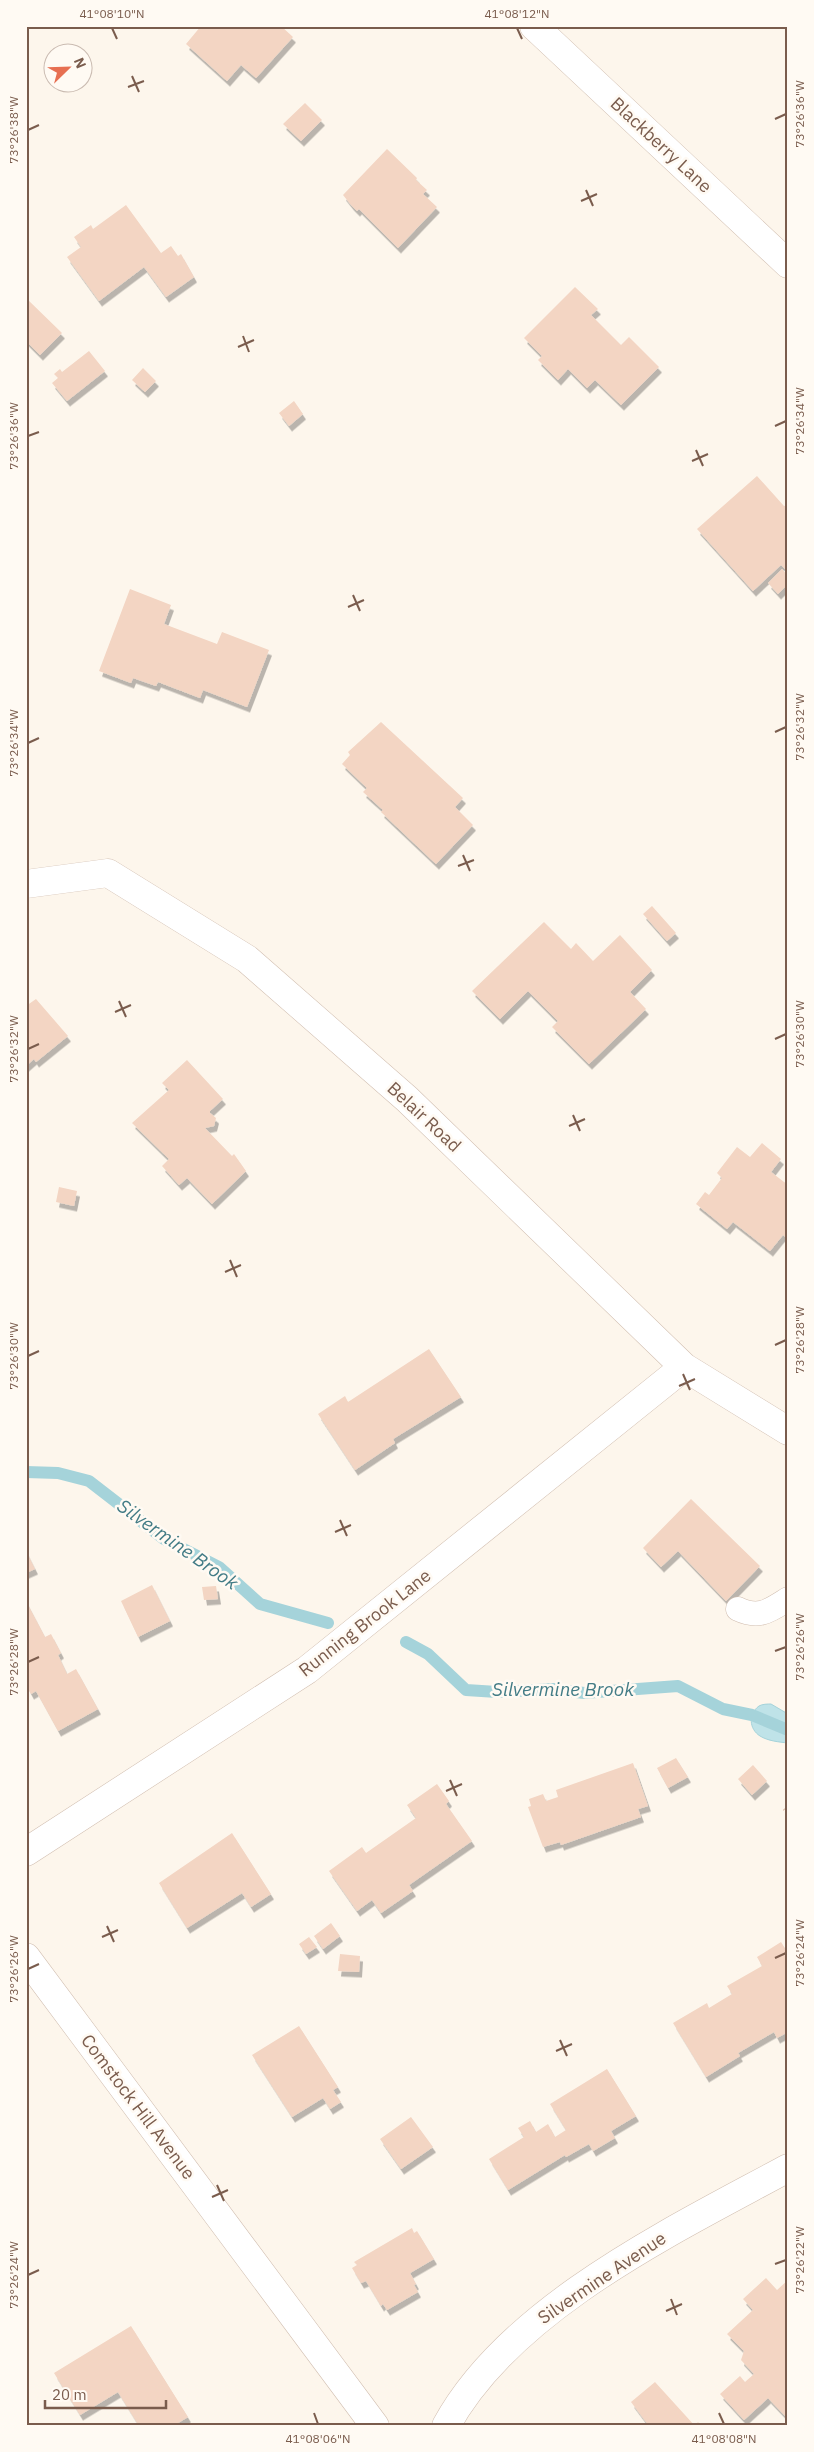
<svg xmlns="http://www.w3.org/2000/svg" width="814" height="2452" viewBox="0 0 814 2452" font-family="'IBM Plex Sans',sans-serif">
<style>
.water{fill:#bfe3e8;stroke:#a5d3da}
.lines{fill:none;stroke-linecap:round;stroke-linejoin:round}
.stream{stroke:#a5d3da;stroke-width:12}
.building{fill:#f3d5c3;filter:url(#shadow)}
.service-casing{stroke:#d1beb0;stroke-width:25}
.minor-casing{stroke:#d1beb0;stroke-width:29}
.tertiary-casing{stroke:#d1beb0;stroke-width:29}
.path{stroke:#d9b8a5;stroke-width:3;stroke-dasharray:1 4;stroke-linecap:butt}
.service{stroke:#fff;stroke-width:24}
.minor{stroke:#fff;stroke-width:28}
.tertiary{stroke:#fff;stroke-width:28}
.ticks{fill:none;stroke:#7a5c4d;stroke-width:2}
.labels{text-anchor:middle;stroke-width:5;stroke-linejoin:round;paint-order:stroke}
.street-label{font-size:18px;fill:#7a5c4d;stroke:#fffaf3}
.water-label{font-size:19px;font-style:italic;fill:#437c86;stroke:#fffaf3}
.neatline{fill:none;stroke:#7a5c4d;stroke-width:2}
.ticks-label{font-size:12px;text-anchor:middle;fill:#7a5c4d}
</style>
<defs>
<filter id="shadow"><feDropShadow dx="3" dy="5.5" stdDeviation="0" flood-color="#0004"/></filter>
</defs>
<rect width="100%" height="100%" fill="#fdf6ec"/>
<path class="water" d="M771,1704L788,1714V1743C779,1742 768,1741 760,1736C749,1729 748,1714 759,1706C762,1704 768,1704 771,1704Z"/>
<g class="lines">
<path class="stream" d="M26,1472L58,1473L89,1481L164,1539L219,1567L260,1604L328,1623
M406,1642L428,1654L466,1690L497,1692L553,1689L584,1693L678,1686L723,1709L752,1715L788,1730"/>
</g>
<path class="building" d="M201,26H281L293,37L256,78L241,65L227,81L186,44Z
M305,103L322,120L301,141L283,124Z
M387,149L417,178L416,180L427,190L423,194L437,207L398,248L359,209L357,211L351,205L343,195Z
M126,205L161,253L171,246L178,256L181,254L194,277L166,297L144,267L99,301L67,257L81,247L74,237L91,225L93,229Z
M575,287L598,309L591,315L621,345L629,337L659,367L621,405L595,380L587,388L568,369L558,380L538,360L542,356L524,338Z
M26,298L62,333L40,355L26,341Z
M89,351L105,371L67,401L52,383L58,378L54,374L60,369L62,372Z
M143,368L156,381L145,392L132,380Z
M294,401L303,414L289,426L279,413Z
M757,476L784,506L788,505V572L781,565L753,591L697,529Z
M782,569L788,576V584L778,594L768,583Z
M130,589L171,605L164,624L217,644L222,632L269,650L247,707L203,690L200,698L158,682L156,686L133,678L131,683L99,671Z
M381,722L463,798L455,807L473,825L436,864L381,812L383,810L363,792L367,788L342,764L350,755L348,752Z
M652,906L676,933L667,941L643,914Z
M544,922L571,949L576,943L593,961L620,935L652,970L630,992L646,1009L589,1064L552,1027L558,1021L528,991L500,1019L472,991Z
M36,999L68,1036L36,1062L34,1059L26,1066V1006Z
M187,1060L223,1099L210,1111V1113L216,1118L214,1126L205,1128L232,1156L234,1154L246,1171L212,1204L187,1178L179,1185L162,1166L169,1159L132,1123L169,1090L162,1083Z
M762,1143L781,1159L771,1172L788,1185V1239L783,1235L770,1251L733,1222L727,1229L696,1204L705,1192L709,1195L722,1178L717,1173L737,1147L750,1157Z
M59,1187L77,1191L74,1206L56,1202Z
M429,1349L461,1397L393,1439L395,1443L355,1470L318,1414L345,1396L348,1402Z
M691,1499L760,1566L726,1601L678,1551L661,1567L643,1548Z
M26,1551L35,1569L26,1573Z
M152,1585L170,1621L138,1637L121,1601Z
M216,1586L218,1599L204,1600L202,1587Z
M26,1601L45,1637L51,1634L61,1653L58,1655L67,1674L76,1669L98,1709L58,1731L36,1691L31,1694L26,1685Z
M676,1758L688,1777L668,1788L657,1768Z
M633,1763L648,1806L638,1809L641,1817L561,1845L560,1842L543,1847L528,1807L531,1806L529,1799L543,1794L546,1801L558,1797L556,1790Z
M753,1765L767,1781L752,1795L738,1779Z
M437,1784L449,1801L446,1804L472,1841L409,1885L413,1891L381,1913L372,1900L357,1911L329,1871L362,1847L366,1853L416,1818L407,1805Z
M232,1833L271,1894L251,1907L242,1893L187,1928L159,1883Z
M331,1923L340,1936L323,1949L314,1936Z
M309,1937L317,1947L306,1954L299,1944Z
M781,1942L788,1953V2032L777,2038L774,2032L738,2053L740,2056L706,2077L673,2023L707,2003L709,2008L732,1994L727,1986L762,1966L757,1957Z
M340,1954L360,1956L359,1972L338,1971Z
M299,2026L338,2087L333,2090L341,2102L330,2109L323,2098L292,2117L252,2055Z
M607,2069L636,2116L611,2131L615,2138L593,2151L589,2144L566,2157L565,2155L508,2190L489,2159L524,2137L518,2128L530,2121L536,2132L548,2124L555,2137L566,2130L550,2104Z
M411,2117L433,2147L401,2169L380,2139Z
M412,2228L414,2233L417,2231L434,2259L410,2273L416,2284L414,2285L418,2292L387,2310L383,2304L381,2306L366,2281L361,2283L352,2268L357,2265L354,2262Z
M766,2278L777,2290L788,2280V2419L768,2398L744,2420L720,2394L740,2376L745,2382L754,2374L741,2360L744,2351L727,2334L753,2310L743,2299Z
M131,2326L188,2417L173,2426H139L118,2392L80,2415L54,2373Z
M655,2382L695,2426L698,2422L701,2426H649L631,2402Z"/>
<g class="lines">
<g class="service-casing">
<path id="service" d="M738,1609C759,1619 769,1611 788,1599"/>
</g>
<g class="minor-casing">
<path id="minor" d="M534,26L788,264
M26,884L108,873L247,959L407,1099L684,1367L788,1431
M26,1852L307,1670L684,1367
M26,1957L375,2426"/>
</g>
<g class="tertiary-casing">
<path id="tertiary" d="M446,2426C510,2308 674,2230 788,2168"/>
</g>
<path class="path" d="M784,1809L788,1814"/>
<use href="#service" class="service"/>
<use href="#minor" class="minor"/>
<use href="#tertiary" class="tertiary"/>
</g>
<path class="ticks" d="M112,28L117,39M517,28L522,39M132,76L139,92M128,87L144,81M775,119L786,114M28,130L39,125M586,190L593,206M581,201L597,194M243,336L249,352M238,347L254,340M775,426L786,421M28,436L39,432M696,450L703,466M692,461L708,454M353,595L360,611M348,607L364,600M775,732L786,727M28,743L39,738M463,855L470,871M458,866L474,860M119,1001L126,1017M115,1012L131,1005M775,1039L786,1034M28,1049L39,1044M573,1115L580,1131M569,1126L585,1119M230,1260L237,1277M225,1272L241,1265M775,1345L786,1340M28,1356L39,1351M683,1374L690,1390M679,1386L695,1379M340,1520L347,1536M335,1532L351,1525M775,1651L786,1647M28,1662L39,1657M450,1780L457,1796M446,1791L462,1784M107,1926L114,1942M102,1937L118,1930M775,1958L786,1953M28,1969L39,1964M560,2040L567,2056M556,2051L572,2044M217,2185L224,2201M212,2197L228,2190M775,2264L786,2260M28,2275L39,2270M671,2299L677,2315M666,2311L682,2304M314,2413L318,2424M719,2413L724,2424"/>
<g class="labels">
<g class="street-label">
<text transform="translate(661 145) rotate(43)" y="6">Blackberry Lane</text>
<text transform="translate(424 1117) rotate(43)" y="6">Belair Road</text>
<text transform="translate(365 1623) rotate(-38)" y="6">Running Brook Lane</text>
<text transform="translate(138 2107) rotate(53)" y="6">Comstock Hill Avenue</text>
<text transform="translate(602 2278) rotate(-34)" y="6">Silvermine Avenue</text>
</g>
<g class="water-label">
<text transform="translate(178 1544) rotate(35)" y="7">Silvermine Brook</text>
<text x="563" y="1696">Silvermine Brook</text>
</g>
</g>
<rect width="814" height="2452" fill="none" stroke="#fffaf3" stroke-width="55"/>
<g transform="translate(68 68) rotate(67)"><circle r="24" fill="#fffaf3" stroke="#cabbb1"/>
<path d="M0-4L9 19L0 12L-9 19Z" fill="#e76f51"/>
<text y="-8" font-size="14" font-weight="bold" text-anchor="middle" fill="#7a5c4d">N</text>
</g>
<path d="M45 2400v8h121v-8" fill="none" stroke="#7a5c4d" stroke-width="2.5"/>
<text x="52" y="2400" font-size="15" fill="#7a5c4d" stroke="#fffaf3" stroke-width="4" paint-order="stroke">20 m</text>
<rect x="28" y="28" width="758" height="2396" class="neatline"/>
<g class="ticks-label">
<text x="112" y="18">41°08'10"N</text>
<text x="517" y="18">41°08'12"N</text>
<text transform="translate(800 114) rotate(-90)" y="4">73°26'36"W</text>
<text transform="translate(14 130) rotate(-90)" y="4">73°26'38"W</text>
<text transform="translate(800 421) rotate(-90)" y="4">73°26'34"W</text>
<text transform="translate(14 436) rotate(-90)" y="4">73°26'36"W</text>
<text transform="translate(800 727) rotate(-90)" y="4">73°26'32"W</text>
<text transform="translate(14 743) rotate(-90)" y="4">73°26'34"W</text>
<text transform="translate(800 1034) rotate(-90)" y="4">73°26'30"W</text>
<text transform="translate(14 1049) rotate(-90)" y="4">73°26'32"W</text>
<text transform="translate(800 1340) rotate(-90)" y="4">73°26'28"W</text>
<text transform="translate(14 1356) rotate(-90)" y="4">73°26'30"W</text>
<text transform="translate(800 1647) rotate(-90)" y="4">73°26'26"W</text>
<text transform="translate(14 1662) rotate(-90)" y="4">73°26'28"W</text>
<text transform="translate(800 1953) rotate(-90)" y="4">73°26'24"W</text>
<text transform="translate(14 1969) rotate(-90)" y="4">73°26'26"W</text>
<text transform="translate(800 2260) rotate(-90)" y="4">73°26'22"W</text>
<text transform="translate(14 2275) rotate(-90)" y="4">73°26'24"W</text>
<text x="318" y="2443">41°08'06"N</text>
<text x="724" y="2443">41°08'08"N</text>
</g>
</svg>
